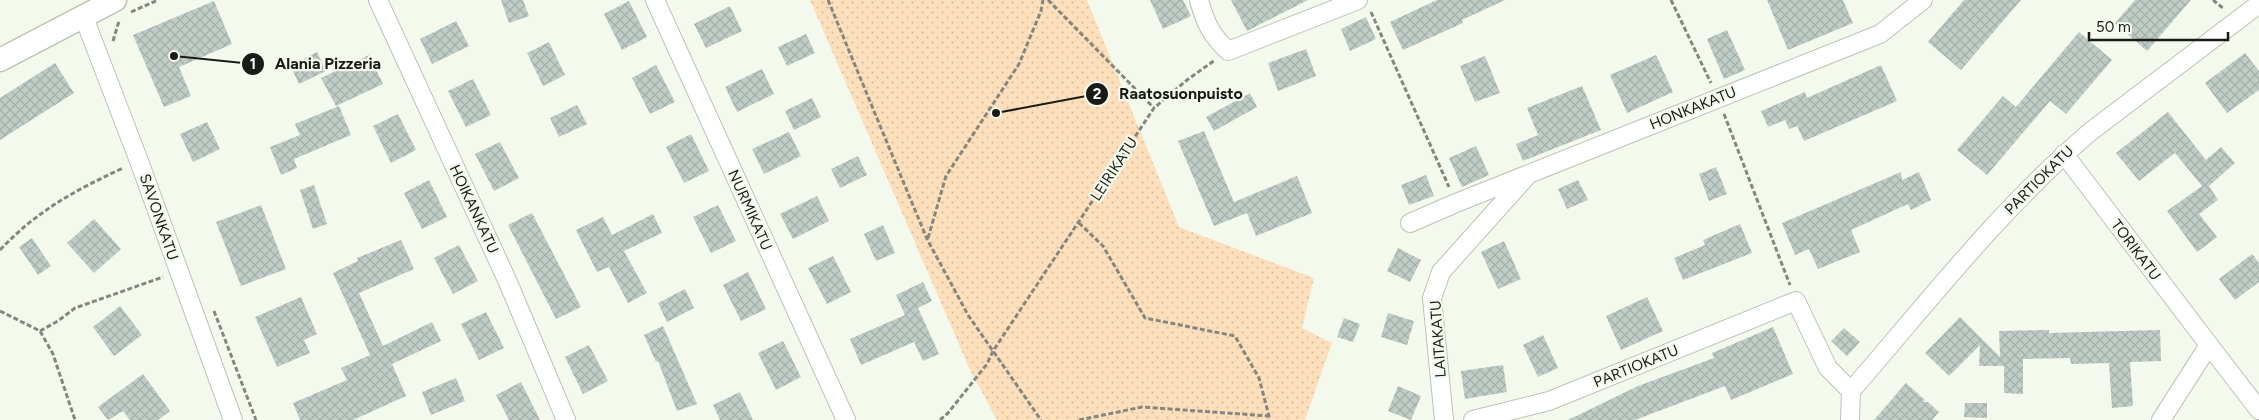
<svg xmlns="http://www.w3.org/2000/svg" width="2259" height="420" viewBox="0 0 2259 420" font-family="Figtree,sans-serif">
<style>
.grass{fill:url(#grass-dots)}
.building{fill:url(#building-cross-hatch)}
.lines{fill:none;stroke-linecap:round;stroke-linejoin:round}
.minor-casing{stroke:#bbc2b6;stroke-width:20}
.tertiary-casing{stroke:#bbc2b6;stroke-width:25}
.path{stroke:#83877f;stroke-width:3;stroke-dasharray:5 2.5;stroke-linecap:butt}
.minor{stroke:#fff;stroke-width:18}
.tertiary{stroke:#fff;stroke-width:22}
.labels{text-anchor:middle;stroke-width:4.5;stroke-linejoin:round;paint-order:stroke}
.street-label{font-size:15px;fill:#191b17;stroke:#f3faed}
.leader{fill:none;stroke:#191b17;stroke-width:2}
.callout-dot{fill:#191b17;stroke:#f3faed;stroke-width:2}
.mark-label{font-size:15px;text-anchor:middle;font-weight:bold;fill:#fff}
.callout-label{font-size:16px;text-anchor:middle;font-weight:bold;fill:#191b17;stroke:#f3faed;stroke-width:4.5;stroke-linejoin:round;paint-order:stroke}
</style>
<defs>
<pattern id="grass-dots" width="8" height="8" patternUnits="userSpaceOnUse" patternTransform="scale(1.25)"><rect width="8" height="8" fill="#fddfbc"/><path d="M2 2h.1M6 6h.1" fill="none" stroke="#d8bfa1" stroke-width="1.8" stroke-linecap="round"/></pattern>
<pattern id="building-cross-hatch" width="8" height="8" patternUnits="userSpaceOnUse" patternTransform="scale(1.25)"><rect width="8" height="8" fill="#c0cdc6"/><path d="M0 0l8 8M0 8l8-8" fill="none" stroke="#a4afa9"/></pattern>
</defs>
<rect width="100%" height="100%" fill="#f3faed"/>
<path class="grass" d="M810,0H1087L1179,227L1314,278L1302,328L1332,343L1305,420H997L970,370Z"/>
<path class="building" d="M501,0H523L529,16L509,23Z
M1150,0H1183L1191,16L1163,29Z
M1231,0H1308L1247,31Z
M1437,0H1505L1462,20L1463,23L1403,50L1390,22Z
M1767,0H1843L1853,23L1788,50Z
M1964,0H2021L1961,70L1928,42Z
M2135,0H2191L2147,51L2115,23Z
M214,1L232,44L179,67L191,96L164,107L133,35Z
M629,1L647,37L622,50L604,14Z
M730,6L742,31L706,48L694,24Z
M1366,17L1376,39L1350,51L1341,29Z
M456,21L469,46L432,64L420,39Z
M1727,30L1745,70L1724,79L1707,39Z
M2079,32L2112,60L2066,114L2050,101L1987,175L1957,150L2003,96L2016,107Z
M806,34L815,53L787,66L778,47Z
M549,42L565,75L543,86L527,53Z
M1306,49L1316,76L1278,91L1268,63Z
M317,52L326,71L299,84L290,65Z
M2245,53L2259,71V90L2227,113L2205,83Z
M369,55L383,84L336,106L321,78Z
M1656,55L1673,92L1627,113L1610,75Z
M1485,56L1500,93L1475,102L1460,66Z
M55,63L74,93L0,140V98Z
M656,65L675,102L650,114L632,78Z
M1881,65L1897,101L1804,141L1797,126L1789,129L1785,120L1768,127L1761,111L1805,92L1807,98Z
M762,69L774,94L737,112L725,87Z
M473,79L491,115L466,127L448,91Z
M1582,86L1601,130L1523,161L1516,144L1538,135L1527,108Z
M1250,93L1257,107L1214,131L1206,117Z
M812,98L821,117L794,130L785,111Z
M577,105L587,124L559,137L550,118Z
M339,106L351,135L294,159L297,168L281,175L270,147L300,135L295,124Z
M2168,112L2206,160L2221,147L2235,163L2209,186L2218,200L2199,214L2217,237L2197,252L2167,211L2202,186L2175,153L2139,181L2116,153Z
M398,114L416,150L391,163L373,126Z
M207,122L220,149L193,162L180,134Z
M1204,131L1234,202L1297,176L1312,213L1256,236L1247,213L1214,226L1178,141Z
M789,132L801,156L764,174L752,149Z
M691,134L709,171L684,183L666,147Z
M500,142L519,178L494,191L475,154Z
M1476,146L1489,175L1462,187L1449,158Z
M858,156L867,175L840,188L831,169Z
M1716,167L1727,194L1709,201L1699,174Z
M1901,172L1902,180L1919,172L1931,200L1911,210L1908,204L1851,230L1860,252L1818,269L1809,249L1795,255L1782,223Z
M1426,175L1434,196L1409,205L1401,185Z
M429,180L447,217L422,229L404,193Z
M1578,180L1588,200L1567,209L1558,189Z
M314,185L327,224L313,229L300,190Z
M817,196L829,221L793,239L780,214Z
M261,205L286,269L241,286L216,222Z
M718,205L736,241L711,253L693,217Z
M532,213L581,307L556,319L508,225Z
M653,214L662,233L624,251L647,293L628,303L609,267L597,272L576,230L603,217L612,235Z
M94,219L121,249L94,273L67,243Z
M1740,224L1752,253L1683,280L1674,258L1705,245L1703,240Z
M883,225L895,253L876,261L864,234Z
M32,238L51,266L38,275L19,247Z
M401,240L414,269L359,293L383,346L432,322L441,341L392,364L406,396L353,420H300L293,403L347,380L341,368L370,355L333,273L358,261L357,258Z
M1504,241L1521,279L1498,289L1481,252Z
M459,245L478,281L453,294L434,258Z
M1398,248L1421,260L1410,282L1387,271Z
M2252,254L2259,263V282L2235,300L2219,279Z
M833,256L851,292L827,304L808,268Z
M748,272L766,309L741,321L723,285Z
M923,282L932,301L918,308L939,354L923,361L914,342L861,365L850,339L905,315L896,295Z
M685,289L694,308L667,322L658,303Z
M301,297L317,334L304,340L310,353L277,367L255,317Z
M1647,297L1663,331L1621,350L1606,316Z
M120,306L142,335L114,356L93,327Z
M486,312L504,348L479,360L461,324Z
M1388,313L1414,321L1407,345L1381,337Z
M1960,317L2000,357L1999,331L2049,330V333L2160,330L2161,361L2130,362L2133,406L2112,408L2109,363L2071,364L2070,358L2023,359V394L2004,393V366H1979L1980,345L1949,376L1925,353Z
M1344,318L1360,324L1353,342L1337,337Z
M663,326L697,404L677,411L658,361L656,362L644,335Z
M1773,327L1793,374L1731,400L1725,386L1635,420H1568L1638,386L1714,358L1712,353Z
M1844,328L1860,342L1847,356L1831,341Z
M1543,335L1558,368L1538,377L1523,345Z
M783,341L801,377L776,390L758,353Z
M589,345L608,381L583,394L565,357Z
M1503,365L1507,392L1465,399L1461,371Z
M143,374L170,411L158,420H130L123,411L108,420L98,407Z
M456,378L465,401L431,415L422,392Z
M521,382L540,420H509L496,395Z
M1906,383L1925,400L1923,402H1928L1939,412L1932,420H1874Z
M1398,386L1421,396L1411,420L1388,411Z
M740,392L753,420H720L713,405Z
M1965,403H1987V418L1964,417Z"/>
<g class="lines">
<g class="minor-casing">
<path id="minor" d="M378,0L507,280L566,420
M655,0L846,420
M1199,0C1205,22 1211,35 1228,51L1358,0
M83,15L139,161L233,420
M2064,154L2209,345
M1410,223L1456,203L1880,34L1923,0
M1851,391C1928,302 2001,208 2090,132L2259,4
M1444,420L1432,298L1441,272L1526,177
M1473,420L1549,401L1796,301L1828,368L1851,391L1850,420
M2161,420L2209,345L2259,410"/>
</g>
<g class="tertiary-casing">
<path id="tertiary" d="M0,60L115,0"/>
</g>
<path class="path" d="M828,0L927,239L968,315L1041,420
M1048,0L1154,108
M1671,0L1711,83
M2213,0L2224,9
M131,12L158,0
M1371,12L1449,187
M113,41L119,21
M1724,114L1790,285
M1079,223L1103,246L1145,318L1235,336L1259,378L1269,416L1268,420
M928,238L946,176L1019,64L1041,11L1043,0
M0,250C38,210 74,191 123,168
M0,311L40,331L53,354L75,420
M214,311L256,420
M40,331L58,321L75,308L163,277
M940,420L948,413L987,364L993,351L1154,108L1187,80L1215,60
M1079,420L1142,407L1269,416"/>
<use href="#minor" class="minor"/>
<use href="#tertiary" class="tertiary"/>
</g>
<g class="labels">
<g class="street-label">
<text transform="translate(1693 108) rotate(-22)" y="5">HONKAKATU</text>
<text transform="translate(1114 169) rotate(-57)" y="5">LEIRIKATU</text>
<text transform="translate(2039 180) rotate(-45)" y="5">PARTIOKATU</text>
<text transform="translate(474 209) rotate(65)" y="5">HOIKANKATU</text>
<text transform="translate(750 210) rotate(66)" y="5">NURMIKATU</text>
<text transform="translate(159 217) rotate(71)" y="5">SAVONKATU</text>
<text transform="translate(2136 250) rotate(53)" y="5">TORIKATU</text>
<text transform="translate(1438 339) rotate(-94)" y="5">LAITAKATU</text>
<text transform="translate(1636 366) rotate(-22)" y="5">PARTIOKATU</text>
</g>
</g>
<path class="leader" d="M174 56L253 64M996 113L1097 94"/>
<g class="callout-dot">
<circle cx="174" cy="56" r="5"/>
<circle cx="996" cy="113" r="5"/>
<circle cx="253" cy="64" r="12"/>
<circle cx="1097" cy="94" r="12"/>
</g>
<g class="mark-label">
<text x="253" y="69">1</text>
<text x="1097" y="99">2</text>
</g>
<g class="callout-label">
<text x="328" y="69">Alania Pizzeria</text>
<text x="1181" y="99">Raatosuonpuisto</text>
</g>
<path d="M2089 32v8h139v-8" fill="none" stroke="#191b17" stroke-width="2.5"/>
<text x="2096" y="32" font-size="15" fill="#191b17" stroke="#f3faed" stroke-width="4" paint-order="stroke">50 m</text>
</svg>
